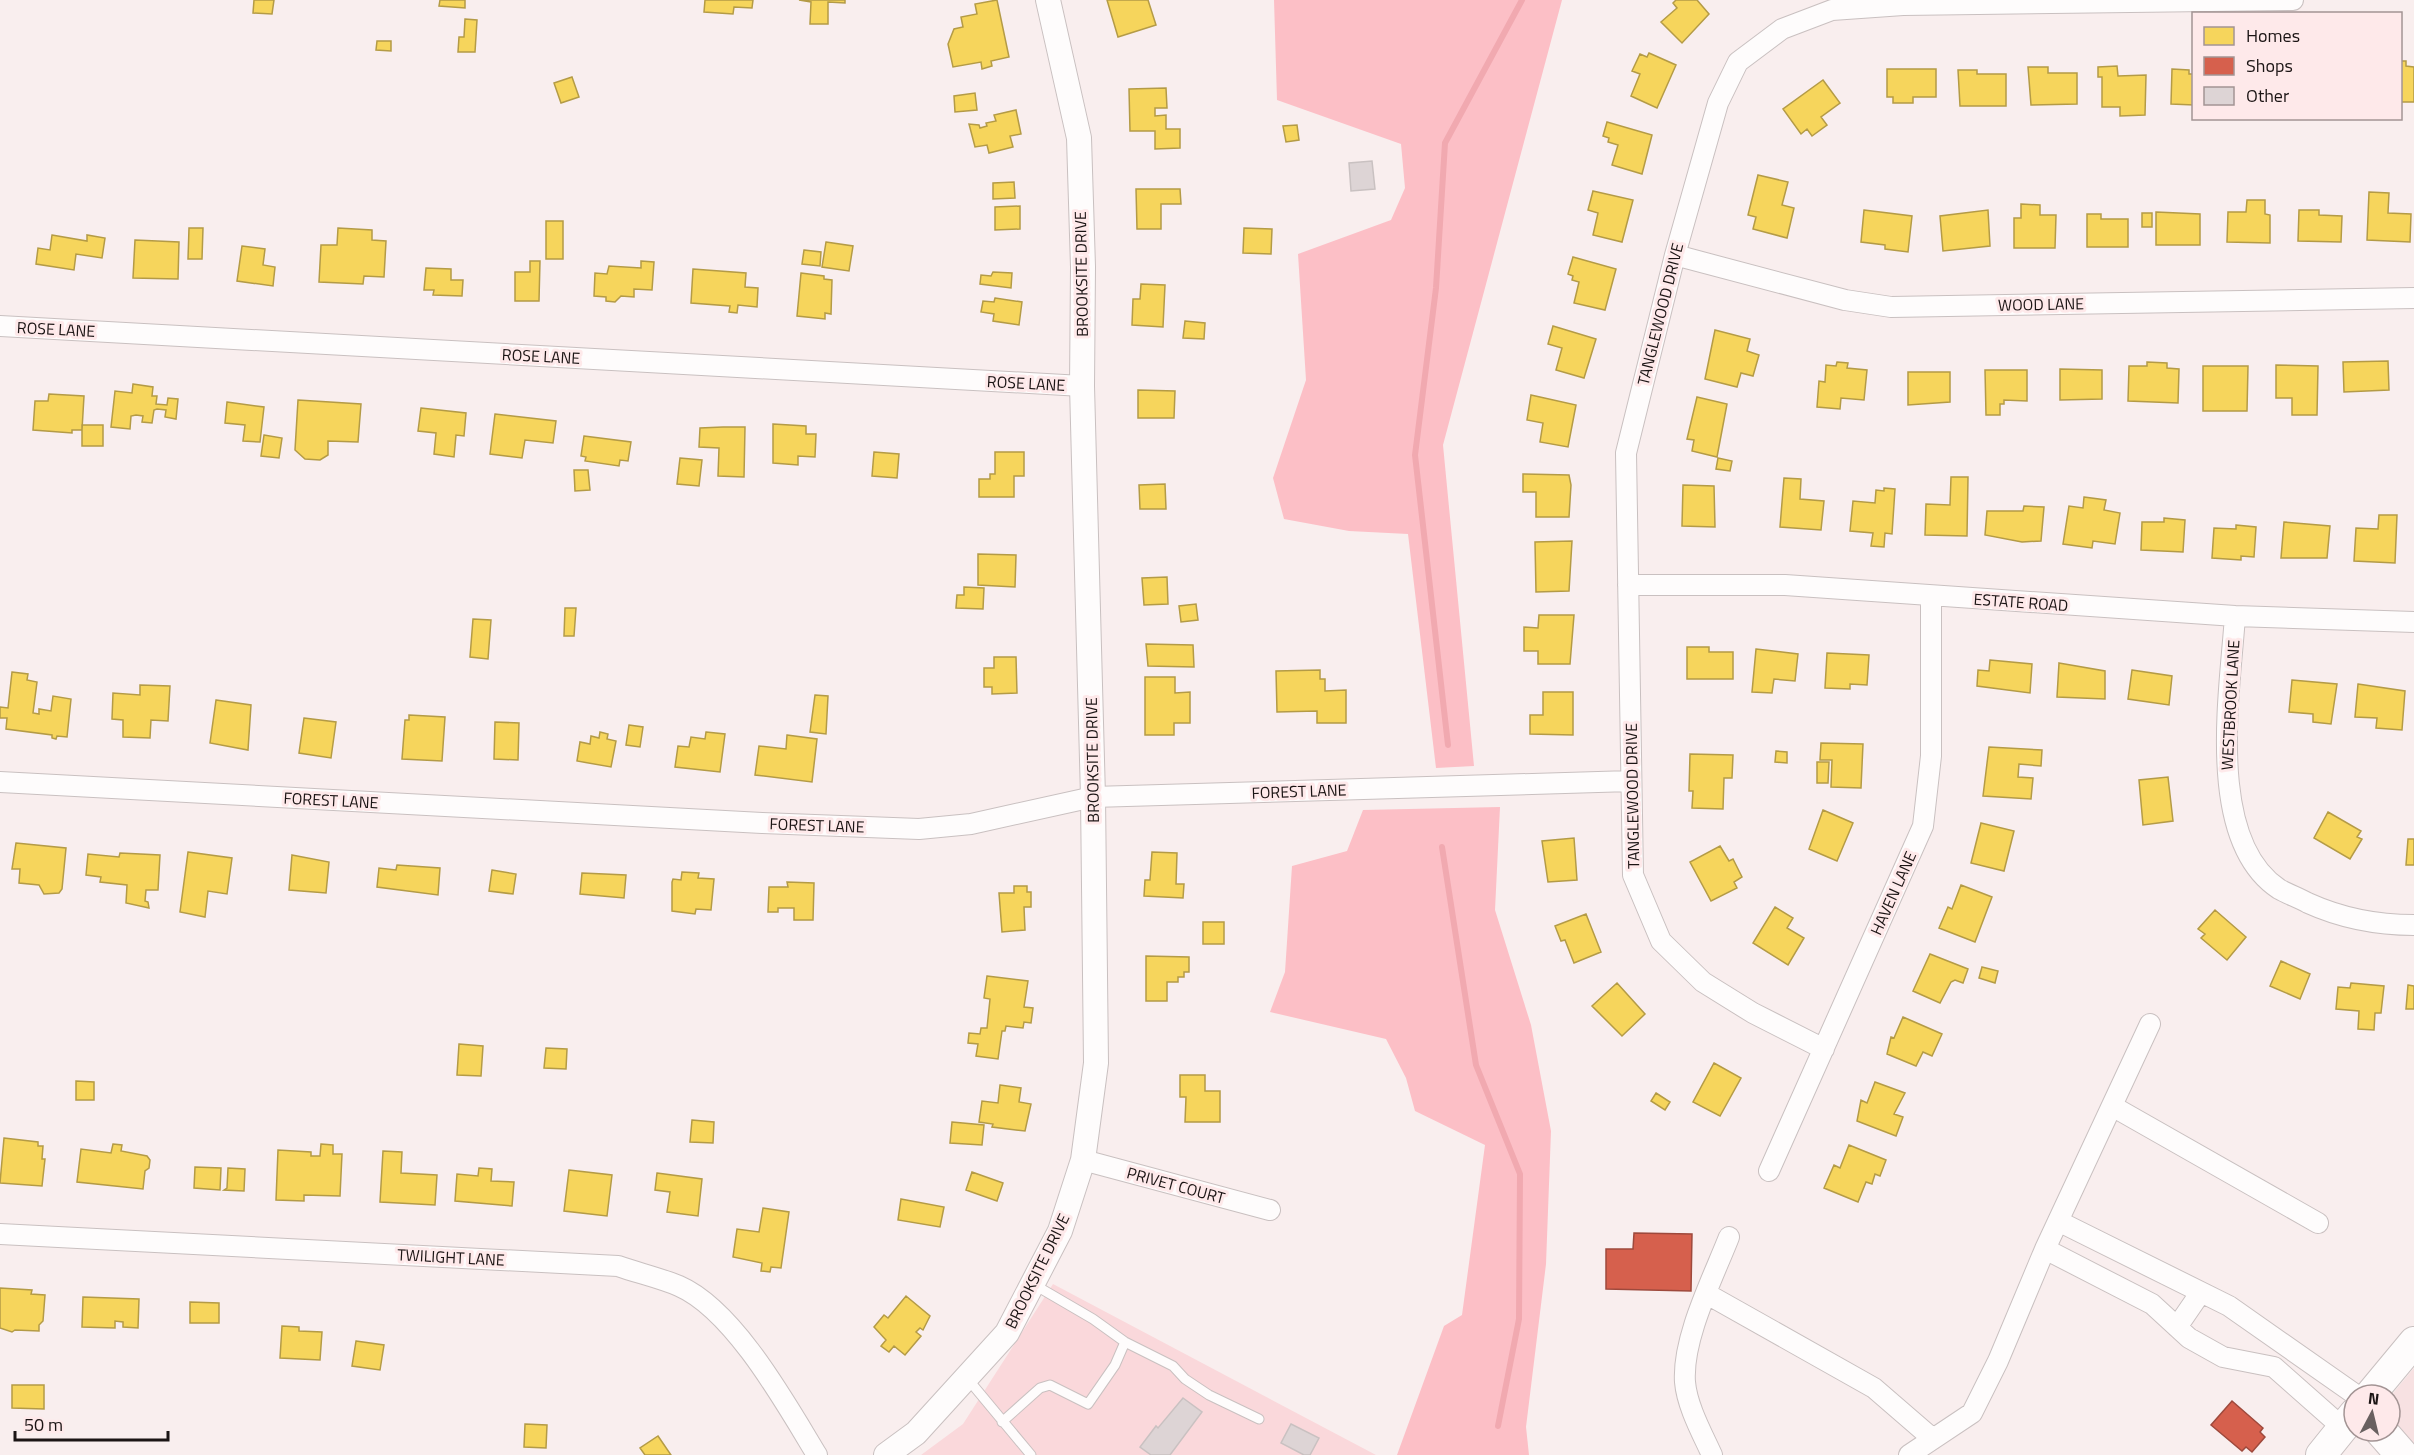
<svg xmlns="http://www.w3.org/2000/svg" width="2414" height="1455" viewBox="0 0 2414 1455" font-family="'Titillium Web',sans-serif">
<style>
.built{fill:#f7e1e2}
.green{fill:#fad8db}
.forest{fill:#fcbfc6}
.homes{fill:#f6d55c;stroke:#b49b46;stroke-width:1.5}
.shops{fill:#d6604d;stroke:#9e493c;stroke-width:1.5}
.lines{fill:none;stroke-linecap:round;stroke-linejoin:round}
.stream{stroke:#f1a9b0;stroke-width:6}
.building{fill:#ddd4d5;stroke:#c9c1c1;stroke-width:1.5}
.service-casing{stroke:#c9c0c0;stroke-width:11}
.minor-casing{stroke:#c9c0c0;stroke-width:22}
.tertiary-casing{stroke:#c9c0c0;stroke-width:26}
.primary-casing{stroke:#c9c0c0;stroke-width:32}
.trunk-casing{stroke:#c9c0c0;stroke-width:34}
.service{stroke:#fefcfc;stroke-width:9}
.minor{stroke:#fefcfc;stroke-width:20}
.tertiary{stroke:#fefcfc;stroke-width:24}
.primary{stroke:#fefcfc;stroke-width:30}
.trunk{stroke:#fefcfc;stroke-width:32}
.labels{text-anchor:middle;stroke-width:6;stroke-linejoin:round;paint-order:stroke}
.street-label{font-size:16px;fill:#1b1414;stroke:#fee9ea}
</style>
<rect width="100%" height="100%" fill="#f9eeee"/>
<path class="built" d="M2414,1368V1448L2390,1424V1397Z"/>
<path class="green" d="M1053,1284L1376,1455H921L963,1424Z"/>
<path class="forest" d="M1274,0H1562L1443,445L1474,766L1436,768L1408,534L1349,531L1284,519L1273,478L1306,380L1298,254L1391,220L1405,188L1401,144L1277,100Z
M1500,807L1495,910L1531,1025L1551,1131L1546,1264L1526,1427L1529,1455H1397L1444,1326L1462,1315L1485,1145L1415,1111L1406,1078L1386,1039L1270,1012L1285,972L1292,866L1347,851L1363,810Z"/>
<path class="homes" d="M254,0H274L272,14L253,13Z
M440,0H465V8L439,6Z
M705,0H753L752,8L734,7L733,14L704,12Z
M799,0H845V3L828,2V24H810L811,2Z
M997,0L1009,57L991,61L992,66L982,69L981,62L953,67L948,44L954,29L963,27L961,17L977,14L975,4Z
M1107,0H1148L1156,25L1118,37Z
M1676,0H1697L1709,14L1682,43L1661,22L1677,8L1673,3Z
M465,19L477,20L475,52H458L459,37H464Z
M377,41H391V51L376,50Z
M1649,53L1676,65L1657,108L1631,96L1640,74L1632,71L1640,54L1647,57Z
M2400,61H2406V66L2414,67V102H2400Z
M2117,66L2118,76L2146,75L2145,115L2120,116V107H2102V77H2098V67Z
M2028,67H2048V73H2077V104L2031,105Z
M1887,69H1936V97H1913V103H1893V97H1887Z
M2172,69L2189,70V74H2194V105L2171,104Z
M1958,70H1977V74H2006V106H1960Z
M572,77L579,97L561,103L554,83Z
M1823,80L1840,103L1821,117L1827,125L1812,136L1807,129L1801,134L1783,109Z
M1166,88L1167,108H1155V116L1166,115V129H1180V148L1155,149V131H1130L1129,89Z
M975,93L977,110L955,112L954,96Z
M1016,110L1021,134L1010,136L1013,147L989,153L987,145L975,147L969,124L979,125L980,128L987,126L986,123L996,121L994,115Z
M1607,122L1652,135L1642,174L1612,165L1618,145L1608,142L1609,138L1603,136Z
M1297,125L1299,140L1286,142L1283,126Z
M1758,175L1788,182L1782,205L1794,208L1787,238L1753,229L1756,217L1748,215Z
M1014,182L1015,198L993,199V183Z
M1136,189H1180L1181,204H1161V229H1137Z
M1593,191L1633,200L1622,242L1593,235L1598,213L1588,210Z
M2369,192L2389,193L2388,213L2411,214L2410,242L2367,240Z
M2247,200H2265V214L2270,215V243L2227,242L2228,212H2246Z
M2021,204L2040,205V215H2056L2055,248H2014V218H2021Z
M1020,206V229L995,230V207Z
M1864,210L1912,216L1908,252L1885,249V245L1861,242Z
M1988,210L1990,246L1943,251L1940,216Z
M2299,210H2319V215L2342,216L2341,242L2298,241Z
M2156,212L2200,214V245H2156Z
M2142,213H2152V227H2142Z
M2087,214H2101V219H2128V247H2087Z
M546,221H563V259H546Z
M189,228H203L202,259H188Z
M338,228L372,230V240L386,241L384,277L364,276L363,284L319,282L321,245H337Z
M1244,228L1272,229L1271,254L1243,253Z
M52,235L87,241V235L105,238L102,258L76,254L74,270L36,264L38,248L50,250Z
M135,240L179,242L178,279L133,278Z
M826,242L853,246L849,271L822,267Z
M242,246L265,249L263,265L275,267L273,286L237,281Z
M804,250L821,252L820,266L802,264Z
M1573,257L1616,269L1605,310L1574,303L1579,282L1572,280L1573,276L1568,274Z
M530,261H540L539,301H515V272H530Z
M641,261L654,262L652,290L634,289V297L621,296L615,302L606,301V297L594,296L595,273L607,274L609,266L641,268Z
M426,268L451,269V280H463L462,296L433,295L434,290H424Z
M693,269L746,273L745,287L758,288L757,307L738,305L737,313L729,312L730,306L691,303Z
M993,272L1012,273L1011,288L980,284L981,275L991,276Z
M801,273L824,276V279L832,280L831,314L825,313V319L797,316Z
M1141,284L1165,285L1163,327L1132,325L1133,299H1140Z
M995,298L1022,302L1019,325L993,321L994,314L981,312L983,301L994,302Z
M1185,321L1205,323L1204,339L1183,338Z
M1553,326L1596,339L1584,378L1556,370L1562,348L1548,344Z
M1715,330L1750,339L1747,351L1759,355L1753,376L1741,373L1737,387L1705,379Z
M2388,361L2389,390L2344,392L2343,362Z
M1837,362L1848,363L1847,368L1867,370L1864,400L1841,398L1840,409L1817,407L1819,381L1825,382L1826,365L1836,366Z
M2147,362L2167,363V368L2179,369L2178,403L2128,401L2129,366H2147Z
M2276,365L2318,366L2317,415H2292V398H2276Z
M2203,366H2248L2247,411H2203Z
M2060,369L2102,370V399L2060,400Z
M1985,370H2027V401L2004,400V404H2000V415H1986Z
M1908,372H1950V402L1908,405Z
M133,384L153,387L152,396H157L156,404L167,405L168,398L178,399L176,419L165,417L166,410L157,409L154,410L152,423L142,422L143,416L136,415L131,416L130,429L111,427L115,391L132,393Z
M1138,390L1175,391L1174,418H1138Z
M49,394L84,396L82,430H72V433L33,430L35,401H48Z
M1531,395L1576,405L1568,447L1540,442L1543,423L1527,420Z
M1697,397L1727,404L1717,457L1692,451L1694,440L1687,439Z
M298,400L361,404L358,442L328,441V455L320,460L305,459L295,450Z
M227,402L264,407L260,442L243,441L245,425L225,423Z
M421,408L466,413L464,436L456,435L454,457L434,454L436,433L418,431Z
M495,414L556,421L553,443L525,440L522,458L490,454Z
M773,424L806,426V434H816L815,457L798,456V465L773,463Z
M82,425H103V446H82Z
M723,427H745L744,477L718,476L719,448L699,447L700,428Z
M264,435L282,438L279,458L261,456Z
M584,436L631,442L628,461L620,460L619,466L585,461L586,457L581,456Z
M874,452L899,454L897,478L872,476Z
M995,452H1024V476H1014V497H979V479H990V474H995Z
M680,458L702,460L699,486L677,484Z
M1718,458L1732,461L1730,471L1716,469Z
M574,470H588L590,490L575,491Z
M1523,474L1569,475L1571,485L1569,517H1536V492H1523Z
M1951,477H1968L1967,536L1925,535L1926,504L1950,505Z
M1784,478L1801,479L1800,499L1824,501L1821,530L1780,527Z
M1165,484L1166,509H1140L1139,485Z
M1683,485L1714,486L1715,527L1682,526Z
M1884,488L1895,489L1892,534L1885,533L1884,547L1871,546L1873,533L1850,531L1853,501L1875,503L1876,490L1884,491Z
M2084,497L2106,500L2104,510L2120,513L2115,544L2093,541L2092,548L2063,544L2069,506L2083,508Z
M2024,506L2044,507L2041,541L2022,542L1985,535L1987,511H2023Z
M2379,515H2397L2395,563L2354,561L2356,528L2378,529Z
M2164,518L2185,520L2183,552L2141,550L2142,522H2164Z
M2284,522L2330,526L2327,558H2281Z
M2236,525L2256,527L2254,557L2241,556V560L2212,558L2214,528L2236,529Z
M1572,541L1569,591L1536,592L1535,542Z
M978,554L1016,555L1015,587L978,585Z
M1167,577L1168,604L1144,605L1142,578Z
M964,587L984,588L983,609L956,608L957,595H964Z
M1196,604L1198,620L1181,622L1179,606Z
M565,608H576L574,636H564Z
M1539,615H1574L1570,664H1538V651H1524V627L1538,628Z
M473,619L491,620L488,659L470,657Z
M1146,644L1193,645L1194,667L1148,666Z
M1687,647H1709V652H1733V679H1687Z
M1756,649L1798,654L1795,681L1774,679L1772,693L1752,692Z
M1827,653L1869,655L1867,685L1850,684V689L1825,688Z
M994,657H1016L1017,693L992,694V687H984V668H994Z
M1990,660L2032,664L2030,693L1977,686L1978,670L1989,671Z
M2059,663L2105,671V699L2057,697Z
M1320,670V679H1325V691L1346,690V723H1317V711L1277,712L1276,671Z
M2132,670L2172,676L2169,705L2128,699Z
M12,672L28,674L27,680L37,682L33,713L39,714V709L51,711L53,696L71,699L67,737L57,736L56,739L52,738V735L6,729L7,718H0V707L8,708Z
M1145,677H1175V693L1190,692V723H1174V735H1145Z
M2292,680L2337,684L2331,724L2313,722V714L2289,712Z
M2358,684L2405,691L2402,730L2376,728L2377,718L2355,717Z
M140,685L170,686L168,721L151,720L150,738L123,737V720L112,719L113,693L140,695Z
M1543,692H1573V735L1530,734V715H1543Z
M815,695L828,696L826,734L810,732Z
M216,700L251,705L248,750L210,743Z
M409,715L445,717L442,761L402,759L405,720H409Z
M304,718L336,722L331,758L299,753Z
M495,722L519,723L518,760L494,759Z
M629,725L643,727L640,747L626,745Z
M600,732L608,734L607,739L616,741L611,767L577,761L580,742L590,744L591,736L599,738Z
M706,732L725,734L720,772L675,767L678,746L689,747L691,737L705,739Z
M787,735L817,739L812,782L755,775L759,746L786,749Z
M1821,743L1863,744L1861,788L1831,787L1832,760H1820Z
M1989,747L2042,750L2041,766L2019,764L2018,777L2033,778L2031,799L1983,796Z
M1776,751L1787,752V763L1775,762Z
M1690,754L1733,755L1732,778H1724L1723,809L1692,808L1693,791H1689Z
M1817,762H1829L1828,783H1817Z
M2168,777L2173,821L2143,825L2139,780Z
M1823,810L1853,823L1837,861L1809,849Z
M2328,812L2361,831L2357,837L2362,839L2350,859L2314,838Z
M1981,823L2014,831L2004,871L1971,863Z
M1574,838L1577,880L1548,882L1542,841Z
M2408,839H2414V865H2406Z
M16,843L66,848L62,889L59,893L44,894L39,885L19,883L20,869H12Z
M1720,846L1729,861L1733,859L1742,877L1734,882L1737,888L1711,901L1690,862Z
M188,852L232,858L227,894L208,891L205,917L180,912Z
M1152,852L1177,853L1176,884H1184L1183,898L1144,896L1145,880H1150Z
M120,853L160,855L158,890H146L145,901L148,902L149,908L126,903L127,885L100,882L101,877L86,875L88,854L119,857Z
M292,855L329,862L326,893L289,890Z
M397,865L440,868L438,895L377,887L379,868L396,870Z
M492,870L516,874L513,894L489,891Z
M682,872L699,873L698,878L714,879L711,910L696,909L695,914L672,911V882L673,879L681,880Z
M582,873L626,875L624,898L580,894Z
M787,882L814,883L813,920H794V908H778V912H768L769,887H788Z
M1961,885L1992,897L1975,942L1939,928L1948,907L1952,909Z
M1014,886H1027V892H1031V907H1024L1025,930L1002,932L999,893H1014Z
M1775,907L1793,918L1787,928L1804,938L1788,965L1753,943Z
M2215,910L2246,937L2227,960L2201,938L2205,934L2198,929Z
M1586,914L1601,952L1574,963L1565,940L1561,941L1555,926Z
M1203,922H1224V944H1203Z
M1930,954L1968,969L1963,983L1955,980L1951,982L1940,1003L1913,991Z
M1146,956L1189,957V972H1184V977H1178V982H1167V1001H1146Z
M2281,961L2310,974L2300,999L2270,986Z
M1982,967L1998,971L1995,983L1979,978Z
M987,976L1028,981L1024,1007L1033,1008L1031,1023L1024,1022L1023,1028L1006,1026L1005,1031H1002L998,1059L976,1056L978,1044L968,1043L969,1033L980,1034L981,1028H987L990,999L984,998Z
M1617,983L1645,1014L1622,1036L1592,1006Z
M2351,983L2384,986L2381,1013H2375L2374,1030L2358,1029L2359,1011L2336,1009L2338,987L2350,988Z
M2408,985L2414,986V1009H2406Z
M1903,1017L1942,1034L1932,1056L1923,1052L1916,1066L1887,1054L1891,1037L1894,1038Z
M459,1044L483,1046L481,1076L457,1075Z
M546,1048L567,1049L566,1069L544,1068Z
M1714,1063L1741,1078L1720,1116L1693,1102Z
M1180,1075H1205V1091H1220V1122H1185L1186,1097H1180Z
M76,1081L94,1082V1100H76Z
M1875,1082L1905,1093L1894,1114L1903,1117L1896,1136L1857,1121L1861,1100L1867,1103Z
M1000,1085L1021,1088L1019,1102L1031,1104L1025,1131L992,1127L993,1124L979,1122L982,1101L998,1103Z
M1656,1093L1670,1102L1665,1110L1651,1101Z
M692,1120L714,1122L713,1143L690,1142Z
M952,1122L984,1125L982,1145L950,1143Z
M4,1138L38,1142V1146H43L42,1159H45L42,1186L0,1183Z
M113,1144L122,1145L121,1151L147,1156L150,1160L149,1168L145,1171L143,1189L77,1182L81,1149L111,1153Z
M321,1144L333,1145V1154H342L340,1196L304,1195V1201L276,1200L278,1150L311,1152V1156H320Z
M1849,1145L1886,1160L1880,1176L1875,1174L1872,1184L1866,1182L1858,1202L1824,1188L1834,1165L1840,1168Z
M383,1151L402,1152L401,1173L437,1175L435,1205L380,1202Z
M195,1167L221,1168L220,1190L194,1188Z
M228,1168L245,1169L244,1191L224,1190L227,1188Z
M479,1168L492,1169L491,1181L514,1182L512,1206L455,1201L457,1174L478,1176Z
M569,1170L612,1175L607,1216L564,1211Z
M972,1172L1003,1183L997,1201L966,1190Z
M657,1173L702,1179L698,1216L667,1212L670,1192L655,1190Z
M901,1199L944,1207L940,1227L898,1220Z
M763,1208L789,1212L781,1268L771,1267L770,1272L761,1271L762,1263L733,1257L737,1229L759,1232Z
M0,1288L32,1290L31,1294L45,1295L43,1321L39,1325V1331L15,1330L12,1332L0,1328Z
M906,1296L930,1316L923,1330L920,1328L916,1332L921,1336L905,1355L894,1346L889,1352L881,1346L886,1340L874,1327L884,1315L888,1318Z
M83,1297L139,1299L138,1328L123,1327V1322L115,1321V1328L82,1327Z
M190,1302L219,1303V1323H190Z
M282,1326L299,1327V1331L322,1332L320,1360L280,1358Z
M356,1341L384,1345L380,1370L352,1366Z
M12,1385H44V1409L12,1408Z
M525,1424L547,1425L546,1448L524,1447Z
M658,1436L671,1455H645L640,1448Z"/>
<path class="shops" d="M1634,1233L1692,1234L1691,1291L1606,1289V1249H1633Z
M2232,1401L2263,1428L2260,1432L2265,1437L2252,1452L2246,1447L2242,1451L2211,1425Z"/>
<g class="lines">
<path class="stream" d="M1448,745L1415,455L1436,288L1445,143L1522,0
M1442,847L1476,1065L1520,1174L1519,1319L1498,1426"/>
</g>
<path class="building" d="M1372,161L1375,189L1351,191L1349,163Z
M1183,1398L1202,1412L1170,1455H1151L1140,1447L1156,1426L1158,1428Z
M1291,1424L1319,1438L1310,1455H1304L1281,1443Z"/>
<g class="lines">
<g class="service-casing">
<path id="service" d="M1033,1284L1093,1319L1125,1342L1173,1366L1185,1379L1209,1395L1259,1419
M967,1378L1031,1455
M1002,1422L1040,1388L1050,1385L1088,1404L1115,1365L1125,1342"/>
</g>
<g class="minor-casing">
<path id="minor" d="M1675,255L1845,300L1891,307L2414,298
M0,326L1082,386
M1628,585H1785L2235,616L2414,622
M2235,616C2230,692 2205,840 2279,889C2288,894 2299,898 2308,903C2341,918 2377,925 2414,925
M0,782L762,823L919,829L971,824L1093,797L1631,781
M1824,1049L1753,1013L1703,982L1661,941L1633,875L1626,453L1675,255L1718,103L1738,62L1782,29L1832,10L1903,5L2293,0
M2112,1106L2318,1223
M1083,1160L1270,1210
M1769,1171L1923,826L1931,756V596
M2058,1221L2229,1306L2356,1395
M0,1234L618,1266C638,1273 660,1278 679,1286C734,1310 786,1404 817,1455
M2045,1249L2152,1304L2189,1338L2223,1357L2274,1367L2343,1428
M1707,1294L1874,1388L1933,1439
M2177,1327L2201,1292
M1712,1455C1702,1433 1687,1406 1685,1382C1682,1338 1713,1278 1729,1237
M1909,1455L1972,1413L1998,1361L2045,1249L2150,1024"/>
</g>
<g class="tertiary-casing">
<path id="tertiary" d="M886,1455L916,1433L1007,1333L1060,1231L1083,1160L1096,1063L1093,797L1082,386L1083,267L1079,138L1048,0"/>
</g>
<g class="primary-casing">
<path id="primary" d="M2370,1395L2414,1342
M2321,1455L2354,1414"/>
</g>
<g class="trunk-casing">
<path id="trunk" d="M2381,1431L2402,1455"/>
</g>
<use href="#service" class="service"/>
<use href="#minor" class="minor"/>
<use href="#tertiary" class="tertiary"/>
<use href="#primary" class="primary"/>
<use href="#trunk" class="trunk"/>
</g>
<g class="labels">
<g class="street-label">
<text transform="translate(1081 274) rotate(-91)" y="6">BROOKSITE DRIVE</text>
<text transform="translate(2041 304) rotate(-1)" y="6">WOOD LANE</text>
<text transform="translate(1660 314) rotate(-76)" y="6">TANGLEWOOD DRIVE</text>
<text transform="translate(56 329) rotate(3)" y="6">ROSE LANE</text>
<text transform="translate(541 356) rotate(3)" y="6">ROSE LANE</text>
<text transform="translate(1026 383) rotate(3)" y="6">ROSE LANE</text>
<text transform="translate(2021 602) rotate(4)" y="6">ESTATE ROAD</text>
<text transform="translate(2230 705) rotate(-87)" y="6">WESTBROOK LANE</text>
<text transform="translate(1092 760) rotate(-91)" y="6">BROOKSITE DRIVE</text>
<text transform="translate(1299 791) rotate(-2)" y="6">FOREST LANE</text>
<text transform="translate(1632 796) rotate(-91)" y="6">TANGLEWOOD DRIVE</text>
<text transform="translate(331 800) rotate(3)" y="6">FOREST LANE</text>
<text transform="translate(817 825) rotate(2)" y="6">FOREST LANE</text>
<text transform="translate(1893 893) rotate(-66)" y="6">HAVEN LANE</text>
<text transform="translate(1176 1185) rotate(15)" y="6">PRIVET COURT</text>
<text transform="translate(451 1257) rotate(3)" y="6">TWILIGHT LANE</text>
<text transform="translate(1037 1271) rotate(-64)" y="6">BROOKSITE DRIVE</text>
</g>
</g>
<rect x="2192" y="12" width="210" height="108" fill="#fee9ea" stroke="#a39494" stroke-width="1.5"/>
<rect x="2204" y="27" width="30" height="18" fill="#f6d55c" stroke="#a39494" stroke-width="1.5"/>
<text x="2246" y="42" font-size="18" fill="#1b1414">Homes</text>
<rect x="2204" y="57" width="30" height="18" fill="#d6604d" stroke="#a39494" stroke-width="1.5"/>
<text x="2246" y="72" font-size="18" fill="#1b1414">Shops</text>
<rect x="2204" y="87" width="30" height="18" fill="#ddd4d5" stroke="#a39494" stroke-width="1.5"/>
<text x="2246" y="102" font-size="18" fill="#1b1414">Other</text>
<g transform="translate(2372 1413) rotate(7)"><circle r="28" fill="#fee9ea" stroke="#a39494" stroke-width="1.5"/>
<path d="M0-4.5L10 22L0 15L-10 22Z" fill="#696060"/>
<text y="-9" font-size="16" font-weight="bold" text-anchor="middle" fill="#1b1414">N</text>
</g>
<path d="M15 1431v9h153v-9" fill="none" stroke="#1b1414" stroke-width="3"/>
<text x="24" y="1431" font-size="18" fill="#1b1414" stroke="#fee9ea" stroke-width="4.5" paint-order="stroke">50 m</text>
</svg>
